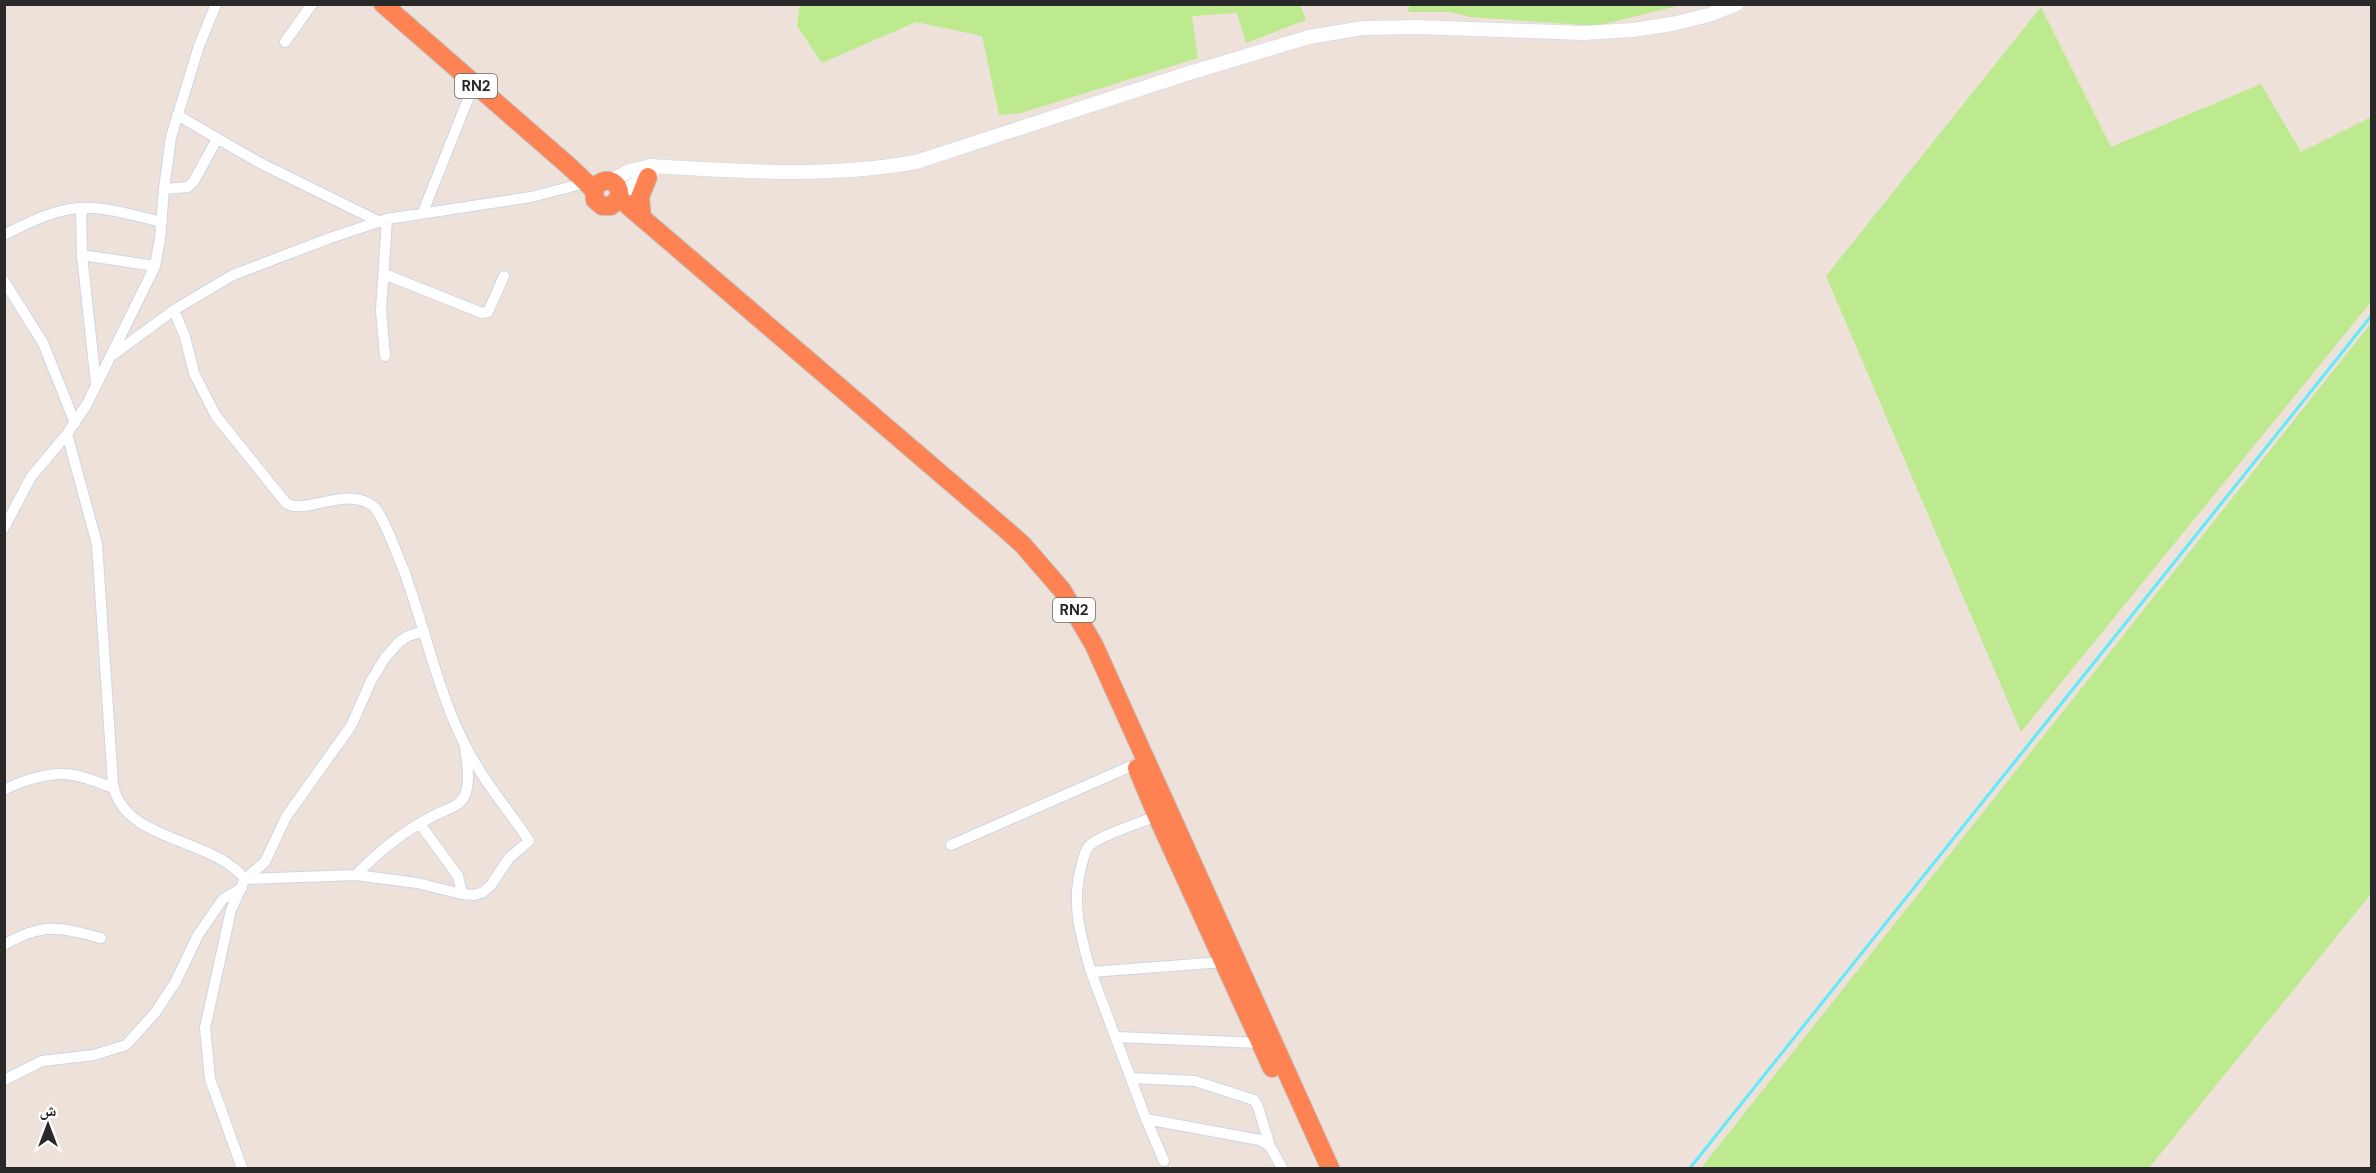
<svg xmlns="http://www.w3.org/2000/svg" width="2376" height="1173" viewBox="0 0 2376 1173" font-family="'DM Sans','Noto Naskh Arabic',sans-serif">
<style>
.green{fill:#bdea8f}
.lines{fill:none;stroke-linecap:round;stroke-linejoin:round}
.stream{stroke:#60ebfc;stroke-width:3}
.street-casing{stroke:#ced6e4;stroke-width:12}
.secondary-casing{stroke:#ced6e4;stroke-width:15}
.highway-casing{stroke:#c3c3c3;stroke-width:20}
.street{stroke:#fff;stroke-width:10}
.secondary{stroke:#fff;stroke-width:14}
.highway{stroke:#ff8253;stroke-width:18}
.labels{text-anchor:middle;stroke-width:4.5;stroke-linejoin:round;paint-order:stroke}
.shield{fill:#fff;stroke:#696969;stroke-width:1.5}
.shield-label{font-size:15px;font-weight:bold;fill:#292929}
</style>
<rect width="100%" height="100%" fill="#ede1d9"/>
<path class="green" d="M800,4H1300L1306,20L1246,43L1237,13L1192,16L1198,58L1021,113L999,115L982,36L916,22L822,63L797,26Z
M1410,4L1681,5L1596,26L1471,17L1449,12H1408Z
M2041,7L2111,147L2261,84L2301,152L2371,117V302L2021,732L1826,276Z
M2371,323V894L2149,1168H1701Z"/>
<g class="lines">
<path class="stream" d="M1690,1168L2372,315"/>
<g class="street-casing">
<path id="street" d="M285,42L312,4
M177,115L260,163L378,221
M164,189L188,187L194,181L217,139
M81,208L82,255L96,384
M423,212L474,84
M4,235C28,223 52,210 79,208C105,206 136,216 162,222
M82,255L155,266
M384,274L482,313L488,312L504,276
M4,281L43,343L75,423
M385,356L381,311L387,219
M110,357L174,310L233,275L330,238L387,219L531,197L585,183
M67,434L97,544L113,784C123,842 212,837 245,879L356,875L417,883L462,894L474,895L483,892L491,885L509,858L529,841C508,809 481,778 464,743C437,689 425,628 404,571C399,559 382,512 373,506C346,485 305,516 286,503L216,416L194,373L185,337L174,310
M4,528L31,477L67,434L87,404L155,266L160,239L164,189L171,137L199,46L216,4
M4,790C22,780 53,771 73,775C87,777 101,784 114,788
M420,824L458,876L462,894
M951,845L1136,764
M356,875C378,852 404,831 433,816C443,810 458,808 464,797C471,783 467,762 465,747
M4,945C43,922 59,927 101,938
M1223,962L1091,972L1146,1119L1260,1140L1270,1146L1282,1168
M1091,972C1081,938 1071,903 1081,868C1083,860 1084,852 1089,846C1098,836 1142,822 1157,816
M1117,1037L1260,1043
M1131,1078L1195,1081L1254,1100L1258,1107L1270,1146
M4,1080L42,1061L94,1055L126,1045L155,1013L176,981L198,935L223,899L242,888
M1146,1119L1164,1161
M242,1168L210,1079L205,1028L231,910L245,879L265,862L286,817L351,726L371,681L385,658L399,642L408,636L424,631"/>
</g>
<g class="secondary-casing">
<path id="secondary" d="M611,181L629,171L651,166C739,171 828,178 916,162L1186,74L1309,37L1363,28L1417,27L1583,33L1633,30L1672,24L1709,15L1737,4
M620,193L651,175"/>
</g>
<g class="highway-casing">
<path id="highway" d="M383,4L570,167L594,190
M619,198L611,206H602L595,200L594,190C602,174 622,180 619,198L1004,528L1023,545L1062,590L1094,645L1330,1168
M642,218L640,197L648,177
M1137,768L1157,816L1272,1068"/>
</g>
<use href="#street" class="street"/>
<use href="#secondary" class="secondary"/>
<use href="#highway" class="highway"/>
</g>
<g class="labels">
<g class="shield">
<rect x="455" y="74" width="42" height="24" rx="4.5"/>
<rect x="1053" y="598" width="42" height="24" rx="4.5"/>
</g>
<g class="shield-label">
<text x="476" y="91">RN2</text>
<text x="1074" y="615">RN2</text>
</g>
</g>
<rect width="2376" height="1173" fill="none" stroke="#292929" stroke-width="12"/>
<g transform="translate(48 1125)" stroke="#ffffff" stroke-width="4.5" paint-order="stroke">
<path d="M0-4.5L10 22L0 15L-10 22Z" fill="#292929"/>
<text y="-9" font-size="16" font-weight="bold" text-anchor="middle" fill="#292929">ش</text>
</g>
</svg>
